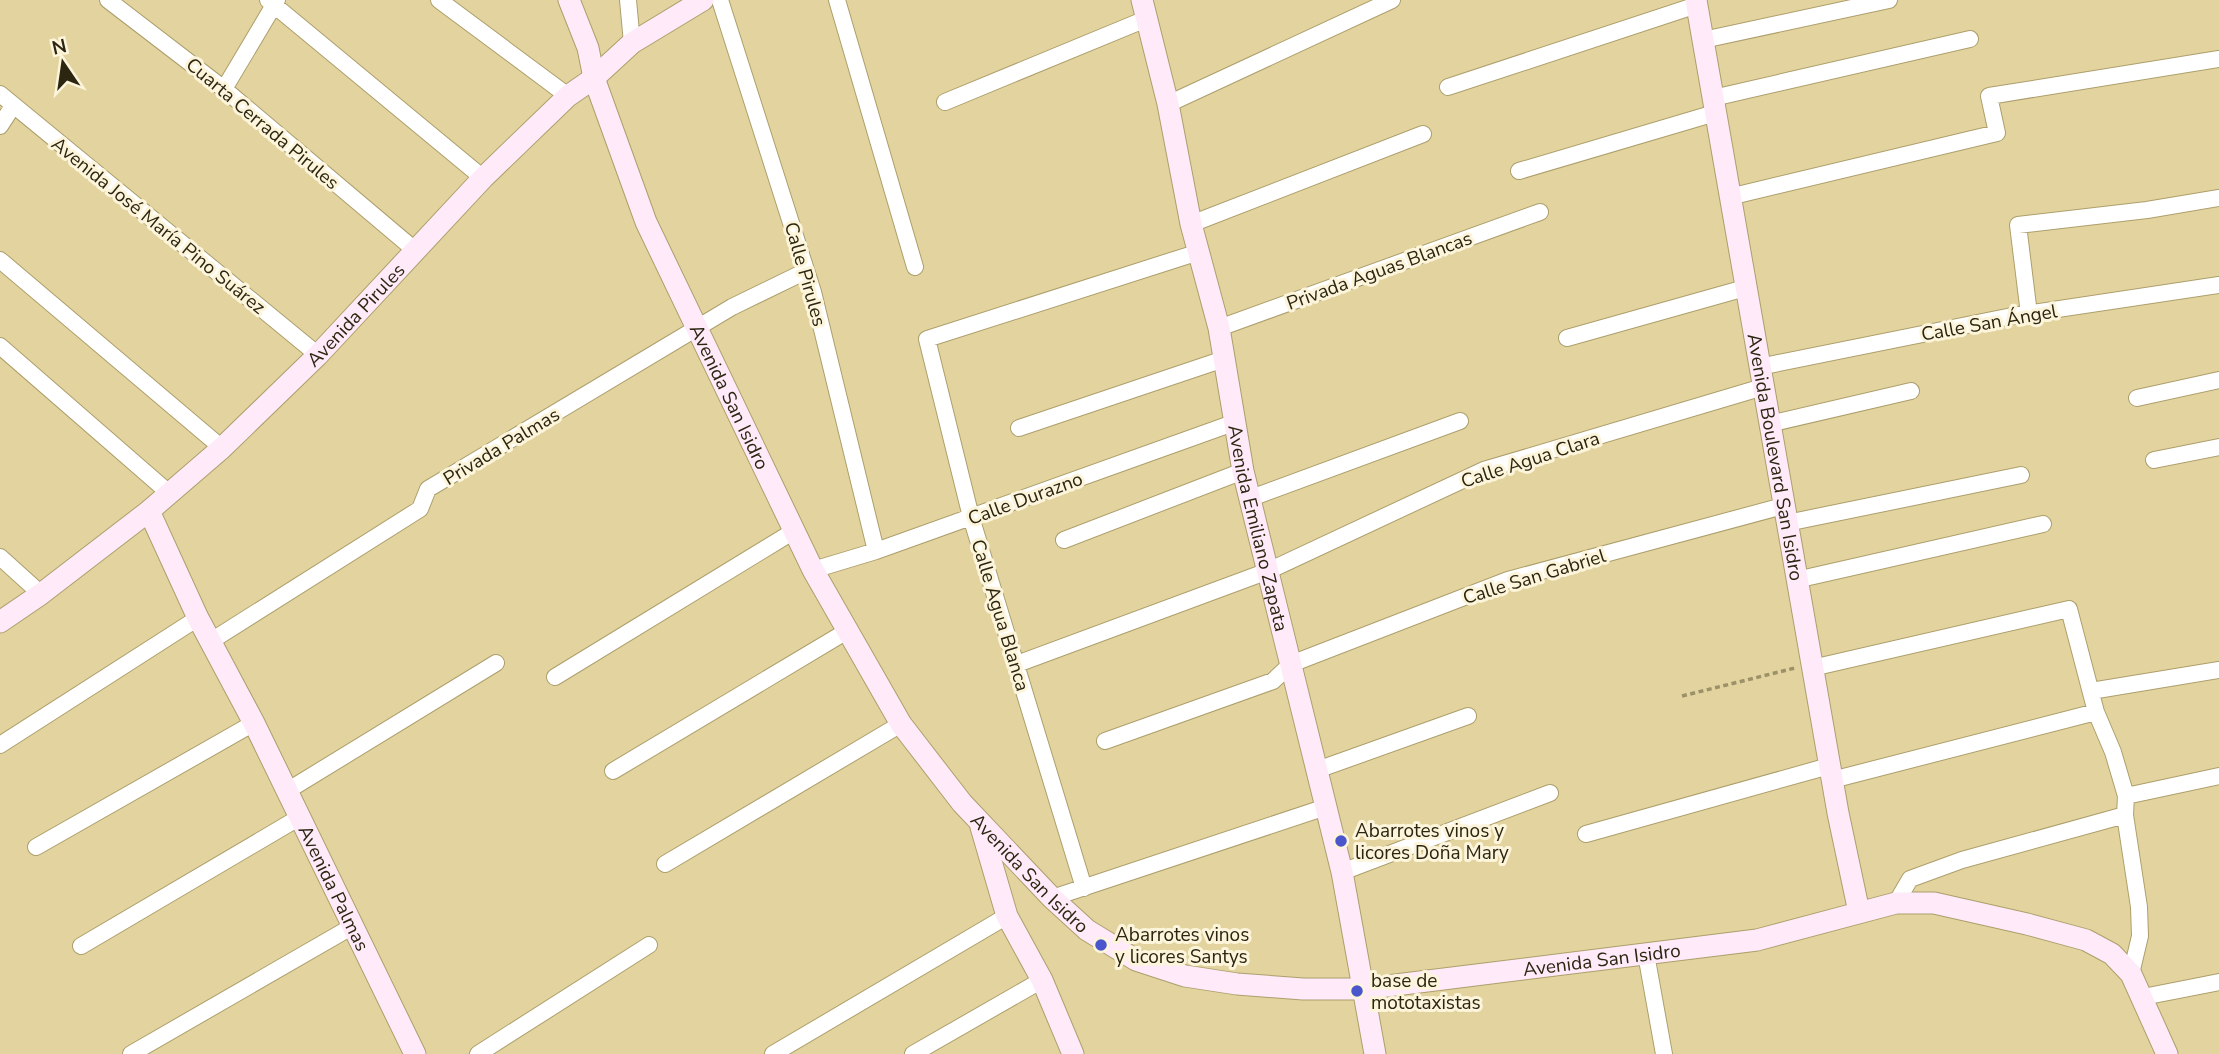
<svg xmlns="http://www.w3.org/2000/svg" width="2219" height="1054" viewBox="0 0 2219 1054" font-family="'Nunito Sans',sans-serif">
<style>
.lines{fill:none;stroke-linecap:round;stroke-linejoin:round}
.street-casing{stroke:#ad9f6c;stroke-width:18}
.secondary-casing{stroke:#ad9f6c;stroke-width:23}
.path{stroke:#9c9168;stroke-width:3.5;stroke-dasharray:5 3.5;stroke-linecap:butt}
.street{stroke:#fff;stroke-width:16}
.secondary{stroke:#feeaf9;stroke-width:21}
.poi-dot{fill:#4c56cc;stroke:#fdf5db;stroke-width:2.5}
.labels{text-anchor:middle;stroke-width:6;stroke-linejoin:round;paint-order:stroke}
.street-label{font-size:19px;fill:#2c2611;stroke:#fdf5db}
.poi-label{font-size:19px;fill:#2c2611;stroke:#fdf5db;text-anchor:start}
</style>
<rect width="100%" height="100%" fill="#e3d49f"/>
<g class="lines">
<g class="street-casing">
<path id="street" d="M108,0L224,89L416,251
M268,0L483,178
M439,0L568,96
M628,0L632,43
M720,0L813,292L876,551
M837,0L915,267
M1703,40L1889,0
M1448,87L1697,5
M224,89L277,0
M0,94L318,355
M1713,98L1970,39
M945,102L1146,19
M1168,104L1392,0
M0,126L13,106
M1519,171L1715,113
M1729,197L1997,133L1989,96L2219,59
M1191,224L1423,134
M0,260L222,448
M2029,314L2018,225L2147,210L2219,198
M1219,328L1540,212
M1567,338L1745,288
M0,346L169,493
M1759,367L2012,316L2219,285
M2137,398L2219,380
M1769,424L1911,391
M1019,428L1224,359
M2154,460L2219,447
M1251,498L1460,421
M1787,523L2021,475
M1064,540L1243,471
M0,557L41,594
M813,570L876,551L1236,422
M1796,580L2043,524
M211,641L420,509L428,489L732,307L806,271
M1017,664L1268,571L1484,470L1763,387
M1812,668L2069,609L2096,712L2113,752L2126,796L2125,815L2139,907L2140,936L2131,974
M555,677L794,531
M2091,691L2219,670
M1105,741L1273,681L1291,664L1508,580L1783,506
M0,745L198,618
M1317,770L1468,716
M613,771L847,631
M1832,780L2096,712
M287,791L496,663
M2126,796L2219,776
M1586,834L1829,766
M36,847L254,723
M665,864L901,724
M1342,872L1550,793
M1084,888L971,517L927,339L1199,252
M1052,898L1326,807
M1896,903L1910,879L1962,860L2125,815
M81,946L300,817
M1646,954L1664,1054
M2143,997L2219,982
M131,1054L353,926
M478,1054L649,945
M773,1054L1007,916
M913,1054L1042,980"/>
</g>
<g class="secondary-casing">
<g id="secondary">
<path id="s1" d="M569,0L588,48L594,78L646,222L813,570L901,724L962,803L1052,898L1087,930L1136,960L1185,976L1237,984L1303,989H1363L1757,940L1896,903H1934L2027,924L2086,940L2112,954L2131,974L2167,1054"/>
<path id="s2" d="M1142,0L1168,104L1191,224L1219,328L1243,471L1342,872L1375,1054"/>
<path id="s3" d="M1696,0L1838,813L1859,912"/>
<path id="s4" d="M149,511L198,618L254,723L415,1054"/>
<path id="s5" d="M0,622L41,594L149,511L222,448L318,355L483,178L568,96L594,78L632,43L703,0"/>
<path d="M981,827L1007,916L1042,980L1073,1054"/>
</g>
</g>
<path class="path" d="M1682,696L1795,668"/>
<use href="#street" class="street"/>
<use href="#secondary" class="secondary"/>
</g>
<g class="poi-dot">
<circle cx="1341" cy="841" r="7"/>
<circle cx="1101" cy="945" r="7"/>
<circle cx="1357" cy="991" r="7"/>
</g>
<g class="labels">
<g class="street-label">
<text transform="translate(263 123) rotate(40)" y="7">Cuarta Cerrada Pirules</text>
<text transform="translate(159 225) rotate(39)" y="7">Avenida José María Pino Suárez</text>
<text transform="translate(1379 270) rotate(-20)" y="7">Privada Aguas Blancas</text>
<text transform="translate(806 274) rotate(74)" y="7">Calle Pirules</text>
<text dy="7" stroke="none"><textPath href="#s5" startOffset="471">Avenida Pirules</textPath></text>
<text transform="translate(1989 322) rotate(-10)" y="7">Calle San Ángel</text>
<text dy="7" stroke="none"><textPath href="#s1" startOffset="429">Avenida San Isidro</textPath></text>
<text transform="translate(501 446) rotate(-31)" y="7">Privada Palmas</text>
<text dy="7" stroke="none"><textPath href="#s3" startOffset="464">Avenida Boulevard San Isidro</textPath></text>
<text transform="translate(1530 459) rotate(-18)" y="7">Calle Agua Clara</text>
<text transform="translate(1025 498) rotate(-20)" y="7">Calle Durazno</text>
<text dy="7" stroke="none"><textPath href="#s2" startOffset="541">Avenida Emiliano Zapata</textPath></text>
<text transform="translate(1534 576) rotate(-17)" y="7">Calle San Gabriel</text>
<text transform="translate(1001 615) rotate(73)" y="7">Calle Agua Blanca</text>
<text dy="7" stroke="none"><textPath href="#s1" startOffset="996">Avenida San Isidro</textPath></text>
<text dy="7" stroke="none"><textPath href="#s4" startOffset="420">Avenida Palmas</textPath></text>
<text dy="7" stroke="none"><textPath href="#s1" startOffset="1605">Avenida San Isidro</textPath></text>
</g>
<g class="poi-label">
<text x="1355" y="837">Abarrotes vinos y<tspan x="1355" dy="22">licores Doña Mary</tspan></text>
<text x="1115" y="941">Abarrotes vinos<tspan x="1115" dy="22">y licores Santys</tspan></text>
<text x="1371" y="987">base de<tspan x="1371" dy="22">mototaxistas</tspan></text>
</g>
</g>
<g transform="translate(63 63) rotate(347)" stroke="#fdf5db" stroke-width="5" paint-order="stroke">
<path d="M0-5L12 26L0 18L-12 26Z" fill="#2c2611"/>
<text y="-10" font-size="19" font-weight="bold" text-anchor="middle" fill="#2c2611">N</text>
</g>
</svg>
